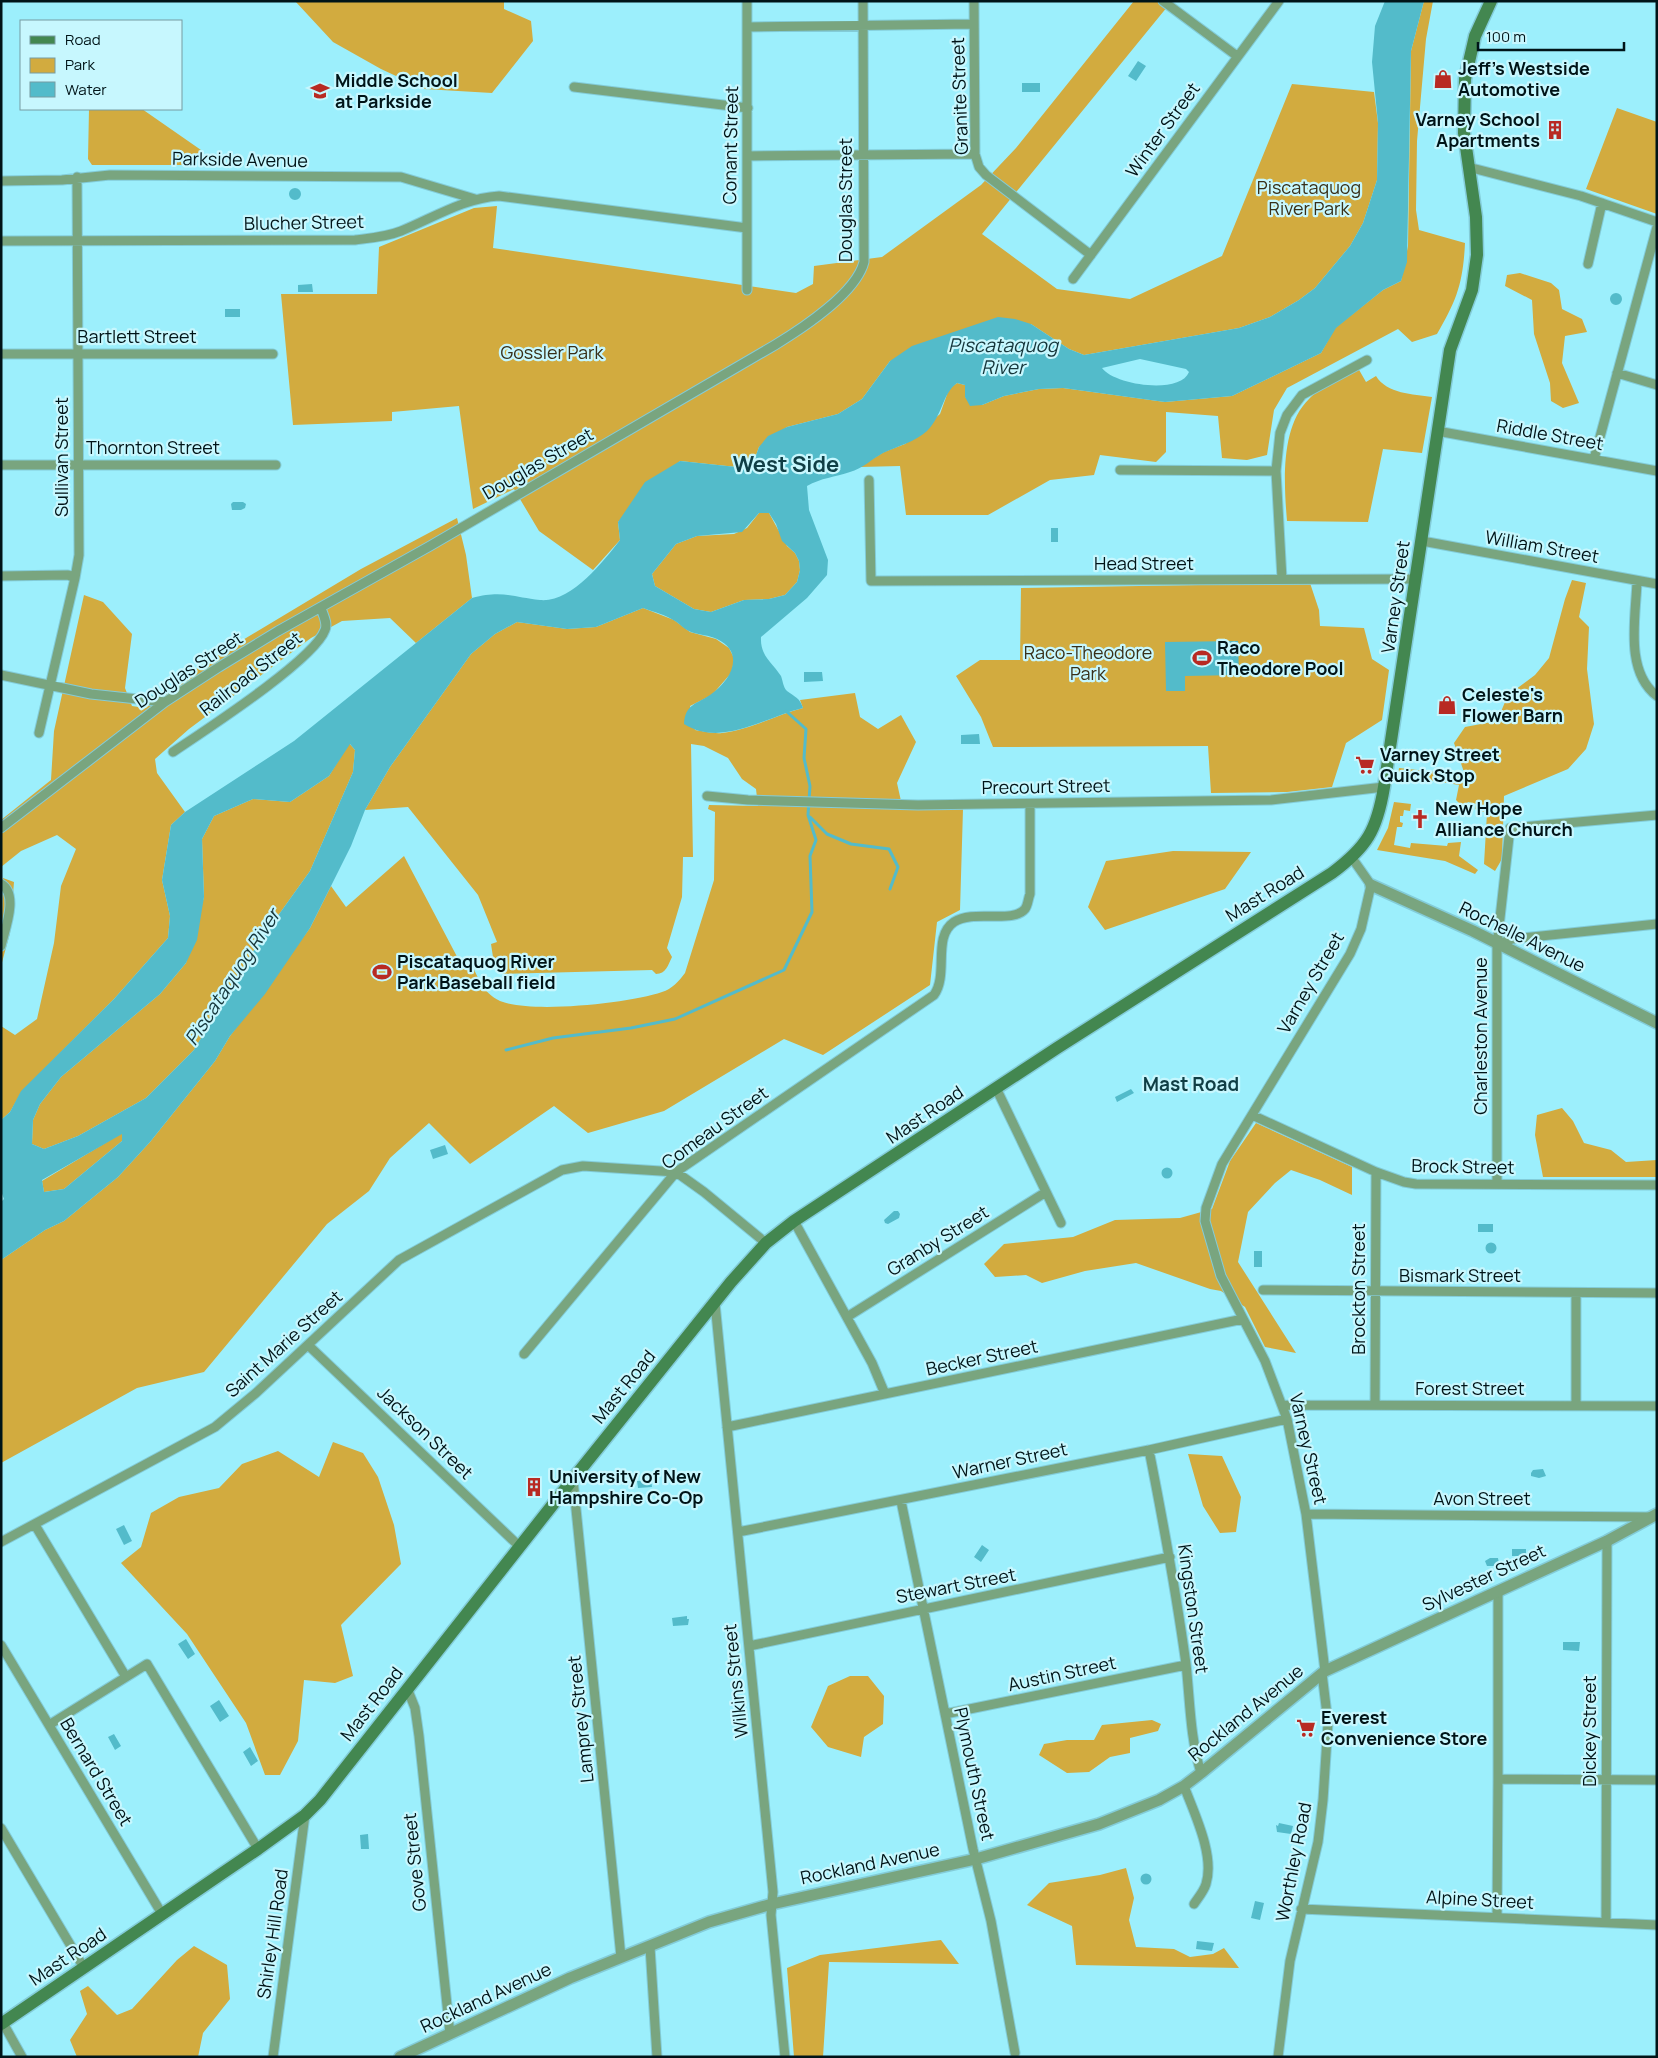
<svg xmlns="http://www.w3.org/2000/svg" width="1658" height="2058" viewBox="0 0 1658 2058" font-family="Manrope,sans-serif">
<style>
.green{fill:#d2ab3f}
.water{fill:#53bbca;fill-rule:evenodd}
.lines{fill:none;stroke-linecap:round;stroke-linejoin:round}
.stream{stroke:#53bbca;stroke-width:3}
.minor-casing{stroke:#83ccd8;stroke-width:11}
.tertiary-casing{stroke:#83ccd8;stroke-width:14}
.secondary-casing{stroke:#83ccd8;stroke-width:15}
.minor{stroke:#79a57f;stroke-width:9}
.tertiary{stroke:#79a57f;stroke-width:11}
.secondary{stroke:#438750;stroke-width:12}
.labels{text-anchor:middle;stroke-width:4.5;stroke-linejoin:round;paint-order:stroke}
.poi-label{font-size:18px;font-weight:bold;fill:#001418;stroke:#c7f7fe;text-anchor:start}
.street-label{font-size:18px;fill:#001418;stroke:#c7f7fe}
.park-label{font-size:18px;fill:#382f18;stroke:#c7f7fe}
.water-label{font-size:19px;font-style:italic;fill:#15353a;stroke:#c7f7fe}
.neighbourhood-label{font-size:19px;font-weight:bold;fill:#103e45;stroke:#c7f7fe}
.district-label{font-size:22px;font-weight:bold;fill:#103e45;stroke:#c7f7fe}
</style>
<rect width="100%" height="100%" fill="#9ceffc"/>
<path class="green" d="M295,1H504V9L531,21L533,41L492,93L424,89L381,69L333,42Z
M1134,1H1172L982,234L1057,289L1130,299L1222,256L1292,84L1374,92L1378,123L1377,180L1363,223L1350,246L1315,288L1299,300L1270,317L1239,328L1084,355L1069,349L1031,324L890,361L862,399L838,414L787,427L759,447L754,461L746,468L680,461L618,522L620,540L593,570L539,531L514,489L473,509L459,406L392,412V421L293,425L281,294H377L379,247L474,208L497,206L493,248L796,293L813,284L814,266L882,257L981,185L1016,148Z
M1424,1H1433L1426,39L1417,141L1416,210L1419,230L1465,243C1463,283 1457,300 1437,334L1412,342L1398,329L1287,388L1274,410L1267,455L1247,460L1222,458L1218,416L1166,412V452L1156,462L1100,455L1094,475L1050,480L988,515H906L900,466L859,467L884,452L905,444L940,414L949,389L957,383L965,385V397L982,405L1004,396L1039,389L1063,388L1165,402L1232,396L1321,353L1335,328L1383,290L1401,281L1408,246L1411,51Z
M1617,108L1657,122V214L1586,189Z
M89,109H142L201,150L191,165H92L88,159Z
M1520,273L1551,283L1559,290L1562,309L1582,319L1587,332L1565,336L1562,363L1579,403L1563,408L1551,401L1550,383L1534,334L1532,300L1505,286L1507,275Z
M1358,368L1366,382L1376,376C1387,394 1413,394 1432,397L1422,453L1383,449L1368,522L1287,521C1284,484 1280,427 1309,399C1319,388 1345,376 1358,368Z
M759,513H769L787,546L795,553L799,561L800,570L797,582L785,595L769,599L744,600L711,612L694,609L655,586L652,574L676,544L697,536L734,534L747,528Z
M457,518L466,555L472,598L416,643L390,618L342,621L311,638L189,729L155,759L157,773L185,812L171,825L162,880L170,916L168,938L114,999L22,1091L10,1112L1,1120V1026L15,1035L37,1019L54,943L61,886L76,849L57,835L21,851L1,867V820L51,780L54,731L84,595L103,602L132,634L125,688L132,706L145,708L201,665L361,569Z
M1572,580L1586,583L1579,617L1589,627L1587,669L1594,724L1586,749L1568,769L1504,796L1502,859L1495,871L1484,864L1487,813L1475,809L1476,804L1468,802L1465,805L1459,803L1456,800L1459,785L1405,776L1403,783L1397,782L1399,768L1465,775L1454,743L1465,727L1497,721L1508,695L1535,675L1549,658L1565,599Z
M1310,583L1319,610L1320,626L1364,628L1372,659L1389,670L1382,720L1346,743L1332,787L1287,792L1211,793L1208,746L993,747L981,717L956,676L980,660H1020L1021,588Z
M643,608L674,620L690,632L716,639L729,648L734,658L732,672L712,695L690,706L695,730C703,731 714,734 722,733C750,730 776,715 803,708L800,700L855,693L860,717L878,729L901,715L916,742L897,783L903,810L963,809L960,910L937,922L930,985L823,1055L784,1039L664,1111L588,1133L554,1106L470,1164L429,1123L390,1158L369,1191L327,1224L204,1372L137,1388L1,1463V1260L45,1230L64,1221L118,1177L150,1142L215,1061L230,1036L310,928L331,886L346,907L404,856L463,968L471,963C479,979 482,992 500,1001C531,1014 630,1003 662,992C672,989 679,981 685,973L714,880L715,812L708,809L709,805L758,806L756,789L742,779L728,758L704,746L691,744L693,857H683L682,897L667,948L672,957C668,965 666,974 656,974L652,970L500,974L493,957L491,944L497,942L478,895L408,807L365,810L390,767L471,654L495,634L517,622L567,629L596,627Z
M349,743L355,750L353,772L310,871L257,945L194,1050L146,1098L78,1136L44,1149L32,1144L33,1120L40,1104L61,1077L160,994L186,963L204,897L202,839L214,816L253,799L290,802L329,776Z
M1394,802L1411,804L1410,811L1404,810L1403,816H1400V822L1403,823L1402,827H1397L1394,845L1410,848L1411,843L1447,846L1448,843L1461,842L1459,856L1478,870L1475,874L1445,861L1377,850L1388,828Z
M1173,851L1251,852L1225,889L1105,930L1088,907L1106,861Z
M3,878L14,882L10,933L1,966Z
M1562,1108L1573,1121L1584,1143L1611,1150L1626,1162L1657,1160V1177H1543L1535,1135L1537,1115Z
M1256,1123L1352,1167V1195L1320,1180L1291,1170L1275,1183L1248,1212L1238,1262L1296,1353L1265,1347L1245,1307L1221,1291L1210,1289L1136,1263L1085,1271L1042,1283L1026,1275L995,1277L984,1264L1004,1244L1073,1237L1115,1220L1180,1218L1212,1209L1230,1161Z
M122,1133V1141L64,1189L44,1192L42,1181Z
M333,1442L363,1453L378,1477L394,1525L401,1564L341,1625L353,1676L335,1683L304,1680L298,1741L280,1775H265L246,1723L187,1634L121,1563L141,1547L151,1513L179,1497L219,1488L242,1464L278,1451L319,1477Z
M1188,1454L1222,1456L1241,1497L1236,1532L1220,1533L1203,1506Z
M850,1676H868L884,1696L883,1724L864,1737L861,1757L828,1747L811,1727L828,1686Z
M1152,1720L1161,1724L1158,1731L1130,1738V1753L1110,1757L1089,1772L1067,1773L1039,1755L1044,1744L1067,1740H1094L1102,1725Z
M1126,1868L1134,1898L1129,1920L1136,1947L1174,1949L1190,1957L1213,1954L1224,1948L1239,1968L1076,1965L1072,1926L1027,1905L1049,1883L1100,1875Z
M941,1940L959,1964L829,1962L823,2057H794L787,1968L820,1955Z
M194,1946L227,1965L230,1999L203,2033L198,2057H77L70,2040L87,2014L80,1991L88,1986L117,2015L132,2009L177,1960Z"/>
<path class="water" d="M1385,1H1424L1411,51L1407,262L1401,281L1383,290L1336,328L1321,353L1232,396L1165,402L1063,388L1039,389L1004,396L982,405L970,406L965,397V385L957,383C942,394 943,415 927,431C915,442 898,446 883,453C872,459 862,469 850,472C835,477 821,478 807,486L809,510L828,560L827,575L807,598L761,637C760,656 772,662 781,676C783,681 783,687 787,691C795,697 800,698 803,708C765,717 722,748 684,724C685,704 697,704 710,695C731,681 746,653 717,639C709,635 699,635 691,632C685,630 680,624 675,621C666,615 654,612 643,608L596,627L567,629L517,622L495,634L471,654L390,767L365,810L351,846L310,928L265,994L230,1036L215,1061L150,1142L118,1177L64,1221L45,1230L1,1260V1202L4,1199L1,1191V1120L10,1112L21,1091L114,999L168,938L170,916L162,880L171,825L185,812L294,741L472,598C502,590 512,597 540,600C571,603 603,562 620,540L618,522L645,482L680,461L746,468L754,461L759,447L768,436L787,427L838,414L862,399L890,361L912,346L998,317L1015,319L1031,324L1069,349L1084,355L1239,328L1270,317L1299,300L1315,288L1350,246L1363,223L1377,180L1378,123L1372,62L1375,26ZM1140,359L1186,369L1189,372C1180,395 1114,385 1102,368ZM759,513H769L776,524L782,541L795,553L799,561L800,570L797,582L785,595L769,599L744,600L711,612L694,609L655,586L652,574L676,544L697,536L742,532ZM350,744L355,750L353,772L310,871L257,945L194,1050L146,1098L78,1136L44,1149L32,1144L33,1120L40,1104L61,1077L160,994L186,963L197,940L204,897L202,839L214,816L253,799L290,802L329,776ZM122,1134V1141L64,1189L44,1192L42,1180Z
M1138,61L1146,66L1136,81L1128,76Z
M1022,83H1040V92H1022Z
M289 194a6 6 0 1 1 12 0a6 6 0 1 1-12 0Z
M312,284L313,292H298V285Z
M1610 299a6 6 0 1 1 12 0a6 6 0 1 1-12 0Z
M225,309H240V317H225Z
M233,502H243L246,504L245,508L241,510H232L231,504Z
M1051,528H1058V542H1051Z
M1238,641L1239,675L1185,676V691H1166L1165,642Z
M804,672H822L823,681L804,682Z
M979,734L980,744H961V735Z
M1131,1089L1134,1093L1117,1102L1115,1097Z
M445,1145L448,1154L433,1159L430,1150Z
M1161.5 1173a5.5 5.5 0 1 1 11 0a5.5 5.5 0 1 1-11 0Z
M894,1211H898L900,1214L899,1218L888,1224L885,1223L884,1220Z
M1478,1224H1493V1232H1478Z
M1485.5 1248a5.5 5.5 0 1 1 11 0a5.5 5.5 0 1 1-11 0Z
M1254,1251H1262V1267H1254Z
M1543,1469L1546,1476L1539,1478L1531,1476V1473L1533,1470Z
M651,1480L652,1487L638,1488L637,1481Z
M124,1525L132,1541L124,1545L116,1529Z
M982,1545L989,1550L981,1562L974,1557Z
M1512,1549H1526V1556H1512Z
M1490,1558H1498L1499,1564L1497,1566H1487L1485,1561Z
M687,1616V1619H689L688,1625L673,1626L672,1618Z
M186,1639L195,1654L188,1659L178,1644Z
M1563,1642H1580L1579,1651L1563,1650Z
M219,1700L229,1716L220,1722L210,1706Z
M114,1734L121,1746L115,1750L108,1737Z
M250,1747L258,1761L251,1766L243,1752Z
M1279,1823L1293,1826L1291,1834L1277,1832L1276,1825L1278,1826Z
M368,1834L369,1849H361L360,1835Z
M1140.5 1879a5.5 5.5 0 1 1 11 0a5.5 5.5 0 1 1-11 0Z
M1255,1901L1264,1903L1260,1920L1251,1918Z
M1197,1941L1214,1943L1212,1951L1196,1949Z"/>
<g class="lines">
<path class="stream" d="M810,817L827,834L851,844L889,849L898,867L890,889
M506,1050L553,1038L631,1028L675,1019L784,970L812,912L810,856L816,840L808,815L810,786L804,758L806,729L786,711"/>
<g class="minor-casing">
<path id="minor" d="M974,1L975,154L979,167L986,175L1091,255
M1163,1L1237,56
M748,27L974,24
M574,87L748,108
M747,156L975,154
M1468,167L1581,196L1657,222
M1,181L62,180L110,175L401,177L475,199
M1,241L355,240C371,238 386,237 401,231C433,218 464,198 499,196L747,228
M1588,264L1602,203
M1073,279L1279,1
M747,290V1
M1,354H273
M1617,373L1657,385
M1437,431L1657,471
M1594,459L1657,227
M1,465H276
M1120,470L1276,471
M869,480L871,581L1416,579
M1422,541L1657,584
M1,576L68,575L75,578
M1282,579L1276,471L1280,433L1287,415L1302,395L1367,360
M1637,581C1636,616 1624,671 1657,696
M1,675L91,694L165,702
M39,733L75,578L79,555L77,177
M173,752C204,731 314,660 325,630C328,623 323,615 321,608
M707,796L748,800L918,805L1271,800L1384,787
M1,828L165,702L219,667L278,631L430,546L775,345C803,328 856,293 864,262L863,1
M1,884C19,894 5,929 1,946
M1497,945L1512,939L1657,924
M996,1088L1061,1223
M1252,1115L1376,1172L1404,1182L1416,1184L1657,1185
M1497,1184V945L1510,828L1657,815
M794,1221L872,1363L885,1394
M1263,1290L1657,1293
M1576,1293V1406
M715,1303L773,1892L771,1915L785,2057
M847,1317L1046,1192
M308,1345L519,1546
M524,1354L676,1172L934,995C949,974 932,937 954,922C973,909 1013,924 1025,909C1028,905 1028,899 1030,894V804
M1282,1405L1657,1406
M1375,1405L1376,1172
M727,1427L1243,1319
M1149,1450C1163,1521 1176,1592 1186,1664C1190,1700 1190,1738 1201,1773
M573,1479L621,1957
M901,1501L973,1849L991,1921L1015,2053
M1306,1514L1652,1517
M35,1525L126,1677
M738,1532L1149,1450L1287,1419
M1,1542L215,1427L256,1393L399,1260L562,1170L583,1166L676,1172L704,1192L766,1243
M1,1645L162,1914
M749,1646L1170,1557
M1325,1671L1306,1514L1287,1419L1265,1361L1221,1276L1205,1221L1206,1208L1222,1164L1350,954L1361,929L1371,885L1352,858
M407,1688L415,1708L419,1736L450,2034
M945,1714L1186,1665
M49,1725L147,1664L258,1849
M1498,1779L1657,1780
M1184,1786C1194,1813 1215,1855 1206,1884C1204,1891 1198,1898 1194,1904
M1,1828L84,1968
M1301,1909L1657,1925
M1497,1917L1498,1779V1591
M1606,1922L1607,1541
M650,1947L657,2057
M3,2023L22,2057
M273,2057L305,1815
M1278,2057L1290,1961L1318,1842L1323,1800L1328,1723L1322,1673"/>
</g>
<g class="tertiary-casing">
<path id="tertiary" d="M1371,885L1473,931L1657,1023
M400,2057L570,1978L709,1922L772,1904L976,1859L1099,1824L1159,1800L1184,1786L1201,1773L1325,1671L1607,1541L1657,1514"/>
</g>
<g class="secondary-casing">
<path id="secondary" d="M1,2024L258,1849L305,1815L320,1800L573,1479L731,1282L766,1243L794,1221L1057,1048L1332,873C1367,847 1377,830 1384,787L1450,350L1472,290L1477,255L1476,217L1464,133L1465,79L1475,36L1491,1"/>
</g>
<use href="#minor" class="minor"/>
<use href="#tertiary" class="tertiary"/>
<use href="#secondary" class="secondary"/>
</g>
<defs>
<g id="shop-bare" transform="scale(1.5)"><path d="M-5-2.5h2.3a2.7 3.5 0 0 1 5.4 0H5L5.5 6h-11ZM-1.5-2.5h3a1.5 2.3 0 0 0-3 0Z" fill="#b82a23" stroke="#c7f7fe" stroke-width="2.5" paint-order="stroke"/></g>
<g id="school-bare" transform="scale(1.5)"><path d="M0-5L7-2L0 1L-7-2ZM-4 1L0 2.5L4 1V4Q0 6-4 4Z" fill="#b82a23" stroke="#c7f7fe" stroke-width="2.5" paint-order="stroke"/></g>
<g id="building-bare" transform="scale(1.5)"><path d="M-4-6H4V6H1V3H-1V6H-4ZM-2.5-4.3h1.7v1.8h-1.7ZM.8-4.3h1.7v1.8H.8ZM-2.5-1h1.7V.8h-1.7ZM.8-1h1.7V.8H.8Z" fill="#b82a23" stroke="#c7f7fe" stroke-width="2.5" paint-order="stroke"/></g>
<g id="stadium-bare" transform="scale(1.5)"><path d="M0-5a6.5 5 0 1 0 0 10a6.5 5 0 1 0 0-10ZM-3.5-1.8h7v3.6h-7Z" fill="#b82a23" stroke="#c7f7fe" stroke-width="2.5" paint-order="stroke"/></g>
<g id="supermarket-bare" transform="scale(1.5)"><path d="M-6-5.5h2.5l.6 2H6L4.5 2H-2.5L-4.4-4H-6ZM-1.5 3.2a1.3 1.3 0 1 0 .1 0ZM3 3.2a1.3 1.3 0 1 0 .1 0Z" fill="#b82a23" stroke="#c7f7fe" stroke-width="2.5" paint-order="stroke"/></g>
<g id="church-bare" transform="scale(1.5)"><path d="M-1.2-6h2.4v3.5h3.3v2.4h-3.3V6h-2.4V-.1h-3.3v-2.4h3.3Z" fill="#b82a23" stroke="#c7f7fe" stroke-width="2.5" paint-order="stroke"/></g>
</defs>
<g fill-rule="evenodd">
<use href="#shop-bare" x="1443" y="79"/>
<use href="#school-bare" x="320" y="91"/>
<use href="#building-bare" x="1555" y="130"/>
<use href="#stadium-bare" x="1202" y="658"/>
<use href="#shop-bare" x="1447" y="705"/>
<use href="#supermarket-bare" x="1365" y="765"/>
<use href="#church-bare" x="1420" y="819"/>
<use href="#stadium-bare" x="382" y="972"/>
<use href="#building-bare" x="534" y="1487"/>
<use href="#supermarket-bare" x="1306" y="1728"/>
</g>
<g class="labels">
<g class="poi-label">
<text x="1458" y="75">Jeff's Westside<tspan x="1458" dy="21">Automotive</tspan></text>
<text x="335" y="87">Middle School<tspan x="335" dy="21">at Parkside</tspan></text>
<text x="1540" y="126" text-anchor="end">Varney School<tspan x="1540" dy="21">Apartments</tspan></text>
<text x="1217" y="654">Raco<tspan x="1217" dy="21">Theodore Pool</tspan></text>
<text x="1462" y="701">Celeste's<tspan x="1462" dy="21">Flower Barn</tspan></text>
<text x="1380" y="761">Varney Street<tspan x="1380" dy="21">Quick Stop</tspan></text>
<text x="1435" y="815">New Hope<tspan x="1435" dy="21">Alliance Church</tspan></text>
<text x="397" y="968">Piscataquog River<tspan x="397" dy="21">Park Baseball field</tspan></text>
<text x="549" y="1483">University of New<tspan x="549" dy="21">Hampshire Co-Op</tspan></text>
<text x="1321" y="1724">Everest<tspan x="1321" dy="21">Convenience Store</tspan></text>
</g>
<g class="street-label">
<text transform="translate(960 96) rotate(-92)" y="6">Granite Street</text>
<text transform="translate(1163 130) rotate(-54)" y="6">Winter Street</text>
<text transform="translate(731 145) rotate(-89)" y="6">Conant Street</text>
<text transform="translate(240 160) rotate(1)" y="6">Parkside Avenue</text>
<text transform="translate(846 200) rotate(-90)" y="6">Douglas Street</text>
<text transform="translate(304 223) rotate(-1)" y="6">Blucher Street</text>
<text x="137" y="343">Bartlett Street</text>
<text transform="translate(1550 435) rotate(10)" y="6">Riddle Street</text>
<text x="153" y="454">Thornton Street</text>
<text transform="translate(62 457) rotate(-90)" y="6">Sullivan Street</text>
<text transform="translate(538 464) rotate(-30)" y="6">Douglas Street</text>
<text transform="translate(1542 547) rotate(10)" y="6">William Street</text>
<text x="1144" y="570">Head Street</text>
<text transform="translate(1396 597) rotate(-82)" y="6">Varney Street</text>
<text transform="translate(189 670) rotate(-33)" y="6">Douglas Street</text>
<text transform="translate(251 674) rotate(-38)" y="6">Railroad Street</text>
<text transform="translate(1046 787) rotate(-1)" y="6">Precourt Street</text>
<text transform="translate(1265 894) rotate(-32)" y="6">Mast Road</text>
<text transform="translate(1522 937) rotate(26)" y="6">Rochelle Avenue</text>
<text transform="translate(1311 983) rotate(-60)" y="6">Varney Street</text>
<text transform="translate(1481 1036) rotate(-90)" y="6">Charleston Avenue</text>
<text transform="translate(925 1115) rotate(-34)" y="6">Mast Road</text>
<text transform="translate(715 1128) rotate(-36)" y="6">Comeau Street</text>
<text transform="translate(1463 1167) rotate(1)" y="6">Brock Street</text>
<text transform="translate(938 1241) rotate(-32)" y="6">Granby Street</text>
<text x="1460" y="1282">Bismark Street</text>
<text transform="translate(1359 1289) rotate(-90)" y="6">Brockton Street</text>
<text transform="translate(284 1344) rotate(-42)" y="6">Saint Marie Street</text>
<text transform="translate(982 1358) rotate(-12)" y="6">Becker Street</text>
<text transform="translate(624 1387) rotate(-51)" y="6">Mast Road</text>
<text x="1470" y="1395">Forest Street</text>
<text transform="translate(425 1433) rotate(44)" y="6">Jackson Street</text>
<text transform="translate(1308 1449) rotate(77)" y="6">Varney Street</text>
<text transform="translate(1010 1461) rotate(-12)" y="6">Warner Street</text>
<text x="1482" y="1505">Avon Street</text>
<text transform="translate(1484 1578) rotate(-25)" y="6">Sylvester Street</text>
<text transform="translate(956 1586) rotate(-11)" y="6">Stewart Street</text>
<text transform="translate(1193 1609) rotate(82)" y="6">Kingston Street</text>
<text transform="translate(1062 1674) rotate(-12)" y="6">Austin Street</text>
<text transform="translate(736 1681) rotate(-96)" y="6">Wilkins Street</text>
<text transform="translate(372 1704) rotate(-52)" y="6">Mast Road</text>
<text transform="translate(1246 1713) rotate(-39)" y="6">Rockland Avenue</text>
<text transform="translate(581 1719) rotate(-96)" y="6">Lamprey Street</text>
<text transform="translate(1590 1731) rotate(-90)" y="6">Dickey Street</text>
<text transform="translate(96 1772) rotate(59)" y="6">Bernard Street</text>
<text transform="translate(974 1774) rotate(78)" y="6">Plymouth Street</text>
<text transform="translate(415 1862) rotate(-96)" y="6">Gove Street</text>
<text transform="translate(1294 1862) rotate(-79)" y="6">Worthley Road</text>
<text transform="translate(870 1864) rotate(-12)" y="6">Rockland Avenue</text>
<text transform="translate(1480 1900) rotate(3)" y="6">Alpine Street</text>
<text transform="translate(273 1934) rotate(-82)" y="6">Shirley Hill Road</text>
<text transform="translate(68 1957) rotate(-34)" y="6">Mast Road</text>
<text transform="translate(486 1998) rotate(-25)" y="6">Rockland Avenue</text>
</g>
<g class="park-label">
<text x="1309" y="194">Piscataquog<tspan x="1309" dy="21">River Park</tspan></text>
<text x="552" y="359">Gossler Park</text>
<text x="1088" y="659">Raco-Theodore<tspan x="1088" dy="21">Park</tspan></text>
</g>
<g class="water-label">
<text x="1003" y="352">Piscataquog<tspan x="1003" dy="22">River</tspan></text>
<text transform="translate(232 977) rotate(-57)" y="7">Piscataquog River</text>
</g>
<g class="neighbourhood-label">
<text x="1191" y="1091">Mast Road</text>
</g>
<g class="district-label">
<text x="786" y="472">West Side</text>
</g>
</g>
<rect width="1658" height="2058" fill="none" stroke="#001418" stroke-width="5"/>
<rect x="20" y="20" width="162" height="90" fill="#c7f7fe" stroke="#779ca2"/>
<rect x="30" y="36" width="25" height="8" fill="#438750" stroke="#779ca2"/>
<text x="65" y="45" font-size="15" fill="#001418">Road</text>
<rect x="30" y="58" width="25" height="15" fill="#d2ab3f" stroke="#779ca2"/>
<text x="65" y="70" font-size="15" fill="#001418">Park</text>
<rect x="30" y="82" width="25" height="15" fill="#53bbca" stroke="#779ca2"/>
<text x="65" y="95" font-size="15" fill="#001418">Water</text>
<path d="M1478 42v8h146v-8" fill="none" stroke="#001418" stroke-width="2.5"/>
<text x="1486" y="42" font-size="15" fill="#001418" stroke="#c7f7fe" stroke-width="4" paint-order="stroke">100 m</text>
</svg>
